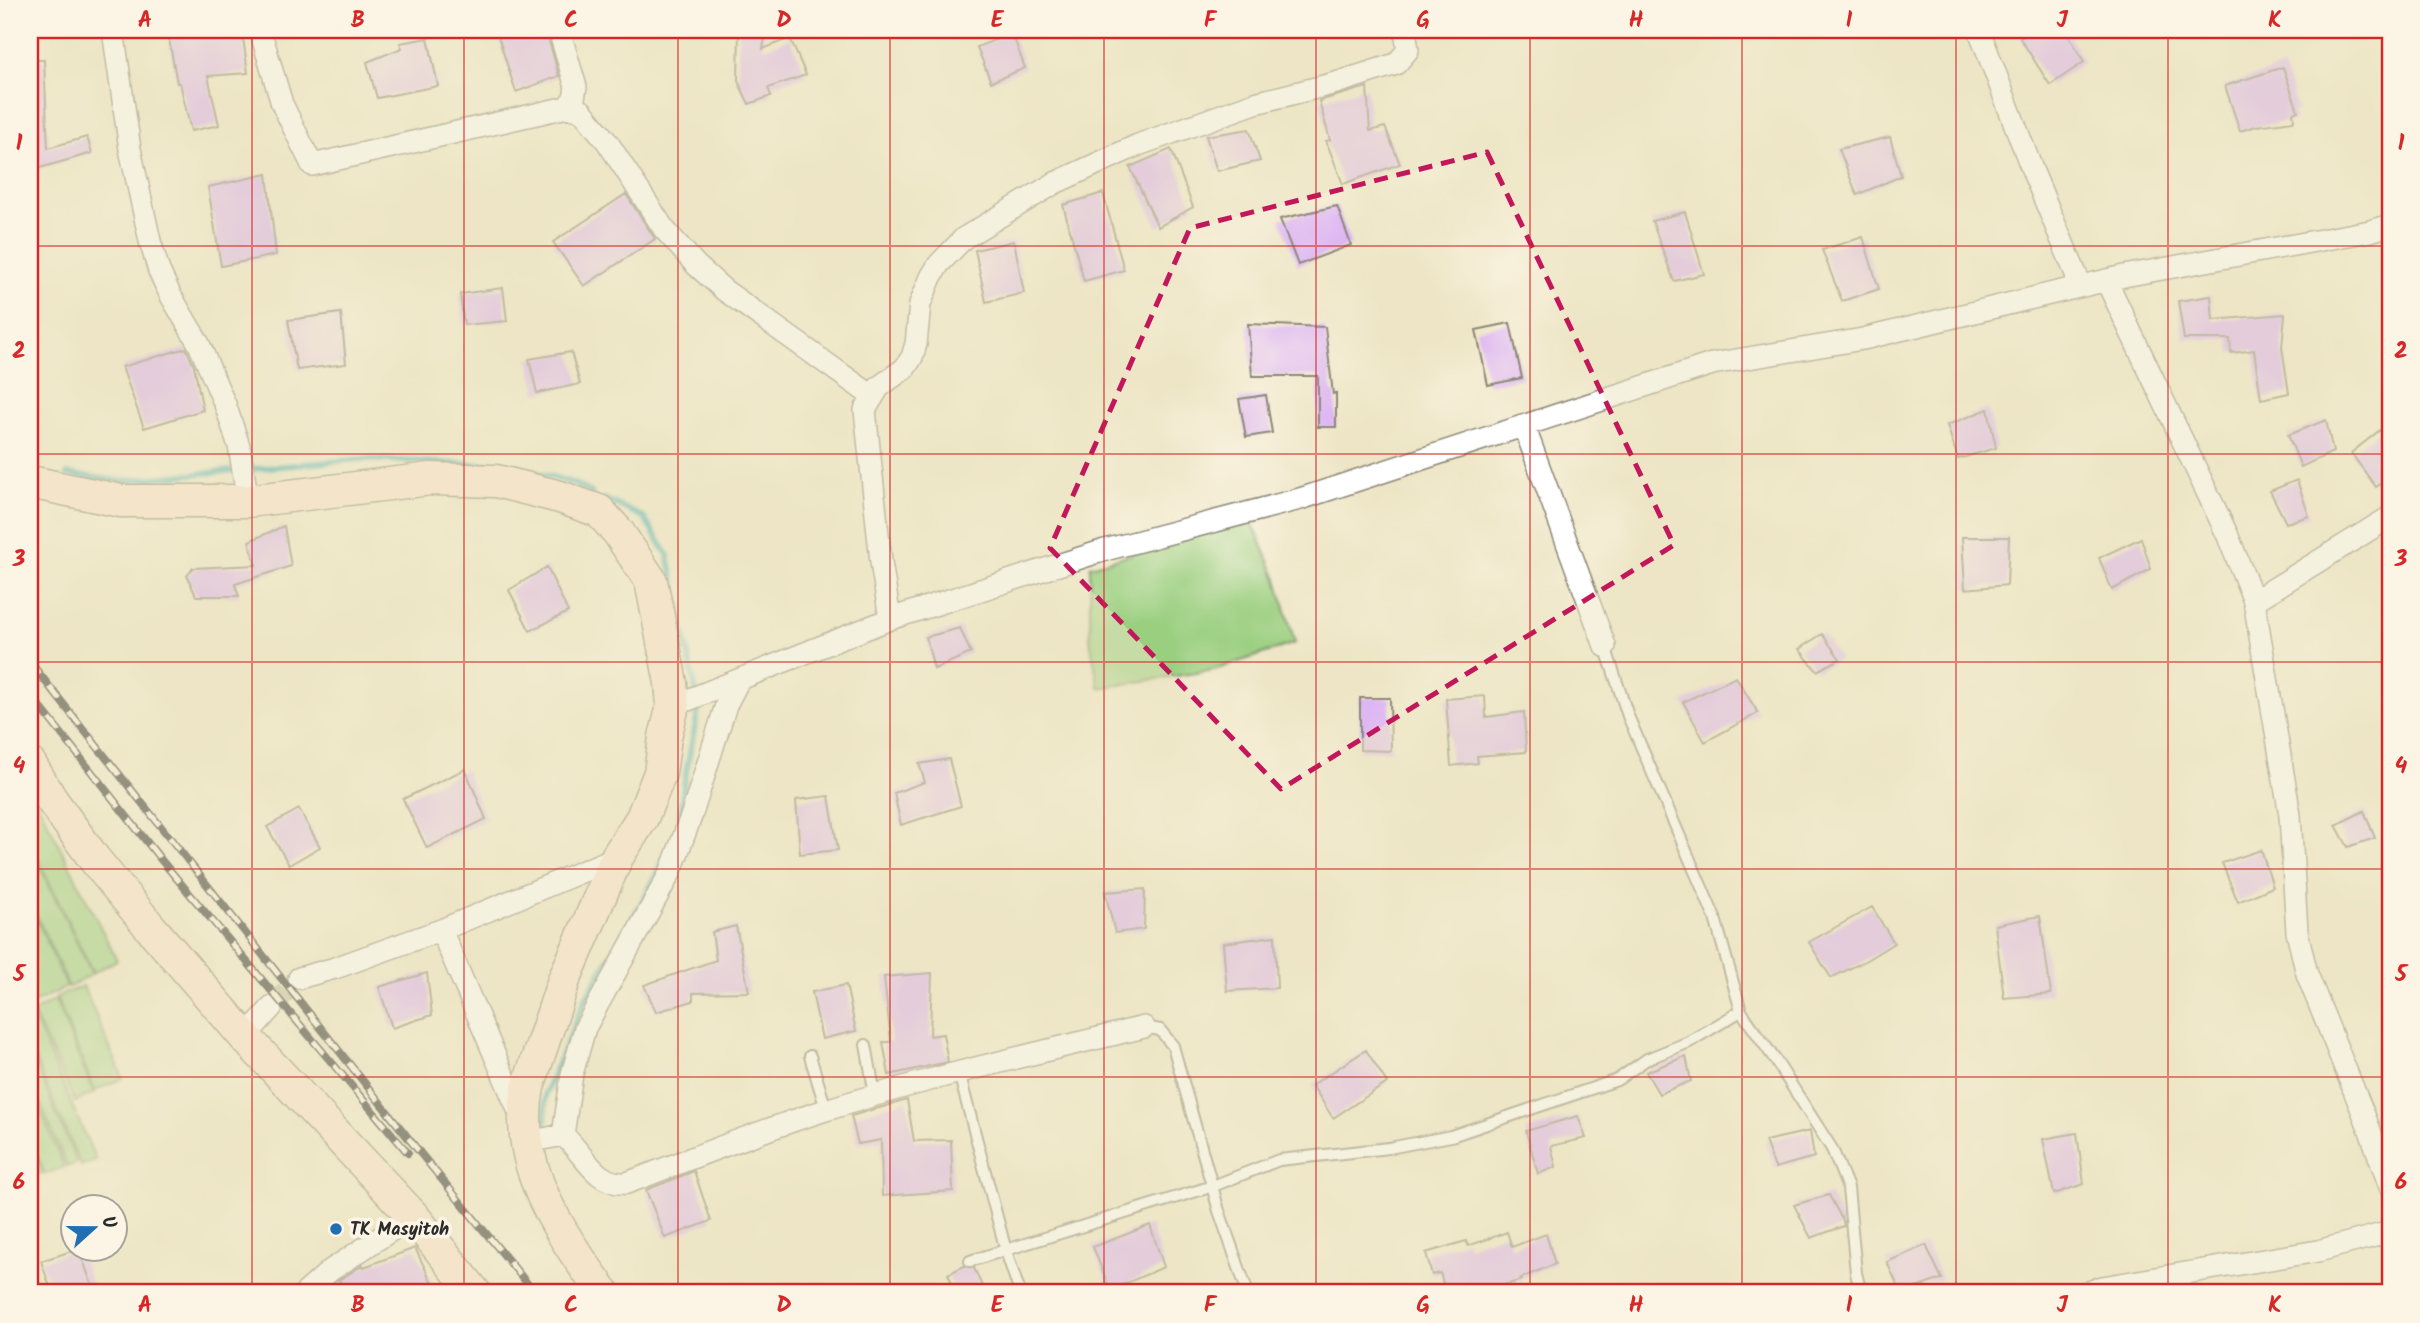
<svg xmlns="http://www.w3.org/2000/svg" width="2420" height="1323" viewBox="0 0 2420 1323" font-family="Kalam,sans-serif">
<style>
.green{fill:#9acf80;stroke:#627d56;stroke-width:2}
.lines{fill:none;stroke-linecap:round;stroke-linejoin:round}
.stream{stroke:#39abb3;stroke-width:6}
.building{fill:#d9aef5}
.street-tunnel{stroke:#c6c0a6;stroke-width:21;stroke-dasharray:21 10;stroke-linecap:butt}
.lane-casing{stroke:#8c8878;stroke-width:14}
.street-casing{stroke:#8c8878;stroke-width:24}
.secondary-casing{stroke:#8c8878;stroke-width:35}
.lane{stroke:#fff;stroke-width:10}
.street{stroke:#fff;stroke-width:21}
.secondary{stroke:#fce5d0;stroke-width:32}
.rail-casing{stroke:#2b2b2b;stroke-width:8}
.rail{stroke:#fcf5e5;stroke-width:5;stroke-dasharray:16;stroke-linecap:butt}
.marked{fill:none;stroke:#c2185b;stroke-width:5;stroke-dasharray:14 9;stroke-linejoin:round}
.grid{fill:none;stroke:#d62828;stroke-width:2;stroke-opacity:0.55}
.poi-dot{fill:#1f6fb2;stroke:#fcf5e5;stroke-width:2.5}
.labels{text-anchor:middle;stroke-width:7;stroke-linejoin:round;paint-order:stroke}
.poi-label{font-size:18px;font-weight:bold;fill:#2b2b2b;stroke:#fcf5e5;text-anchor:start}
.neatline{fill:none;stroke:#d62828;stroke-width:2.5}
.grid-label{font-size:23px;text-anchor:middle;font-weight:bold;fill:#d62828}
</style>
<rect width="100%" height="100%" fill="#fcf5e5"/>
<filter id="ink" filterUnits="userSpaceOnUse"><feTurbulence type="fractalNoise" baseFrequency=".0143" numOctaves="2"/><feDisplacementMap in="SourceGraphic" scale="14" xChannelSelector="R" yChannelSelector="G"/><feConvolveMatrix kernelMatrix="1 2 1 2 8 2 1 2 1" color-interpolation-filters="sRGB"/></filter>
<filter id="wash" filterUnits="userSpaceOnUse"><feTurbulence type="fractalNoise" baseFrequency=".00686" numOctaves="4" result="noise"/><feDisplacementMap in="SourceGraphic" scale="28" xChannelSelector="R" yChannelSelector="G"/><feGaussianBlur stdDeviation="1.57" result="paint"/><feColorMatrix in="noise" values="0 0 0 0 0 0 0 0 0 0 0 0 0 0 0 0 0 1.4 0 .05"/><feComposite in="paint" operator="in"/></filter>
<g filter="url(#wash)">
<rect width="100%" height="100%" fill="#ede5c5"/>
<path class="green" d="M1251,520L1277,579L1295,643L1214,670L1099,688L1090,640V566Z
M30,787L117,960L93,973L30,843Z
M30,846L92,974L69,987L30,901Z
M30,905L67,987L31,1004L30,1003Z
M83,986L123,1078L95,1091L56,997Z
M55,1000L94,1093L75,1102L33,1012Z
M32,1014L96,1160L81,1166L30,1047V1016Z
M30,1052L77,1163L67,1167L30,1079Z
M30,1085L64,1167L45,1174L30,1136Z
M30,1141L43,1173L31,1178L30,1176Z"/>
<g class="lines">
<path class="stream" d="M67,474L120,481L361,459L514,466L573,483L592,493
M605,499L643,517L668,555L699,706L684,783L679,823
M546,1162L545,1094L586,998L649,889L668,849"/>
</g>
<g id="blocks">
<path class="building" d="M196,30H242L248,73L208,76L219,125L191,131L180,83H177L168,34Z
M496,30H546L559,76L516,92Z
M739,30H766L763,49L790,38L806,75L768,88L771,96L749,104L738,81Z
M2031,30H2066L2084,62L2050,85L2020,38Z
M1012,33L1025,68L991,82L977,47Z
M428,38L438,86L377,98L367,62L402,48L400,43Z
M30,60H44L48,148L87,137L92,153L33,170L30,159Z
M2283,67L2298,111L2293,113L2294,121L2256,126L2240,131L2225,86Z
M1367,87L1370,131L1385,127L1400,164L1343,184L1326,141L1330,140L1319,101Z
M1249,129L1260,161L1217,171L1206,136Z
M1890,137L1901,176L1857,195L1839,149Z
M1171,149L1193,207L1158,227L1130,167Z
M267,174L276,255L221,266L208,187Z
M1103,193L1124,270L1084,281L1063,205Z
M626,194L655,239L584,286L553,242Z
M1337,206L1351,245L1298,265L1280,219Z
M1685,212L1704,274L1674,281L1652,221Z
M1863,237L1879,289L1842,301L1822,250Z
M1014,241L1024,293L986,302L975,250Z
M503,288L507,321L464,325L460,294Z
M2211,296L2213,320L2285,314L2282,347L2289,393L2261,399L2254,350L2231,353L2230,339H2184L2178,301Z
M341,313L346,364L297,370L288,320Z
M1510,323L1522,378L1488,385L1476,330Z
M1248,324L1325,327L1333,394L1336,393V427H1318V376H1252Z
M186,348L194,366L203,410L144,428L122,367Z
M571,352L580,384L537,393L529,359Z
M1266,395L1272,433L1246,437L1239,399Z
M1988,409L1996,448L1958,459L1947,425Z
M2326,420L2333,452L2301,467L2288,435Z
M2380,430L2390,445V477L2376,487L2351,453Z
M2297,480L2309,516L2286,523L2270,491Z
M284,526L291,566L235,584L239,596H196L187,576L193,568L256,565L249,541Z
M1962,537H2009L2007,585L1965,589Z
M2141,538L2151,569L2112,590L2099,558Z
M547,567L568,612L530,631L509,590Z
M960,628L971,653L934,669L926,637Z
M1822,634L1840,659L1817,671L1799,649Z
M1736,677L1758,713L1705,742L1683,702Z
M1485,696L1486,717L1524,712L1526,752L1477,756L1478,763L1451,766L1446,699Z
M1360,698H1390L1391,751L1360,750Z
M949,759L961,806L901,825L894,793L925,782L919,764Z
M465,769L486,819L427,848L403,799Z
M829,796L838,850L800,854L796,800Z
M299,809L320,847L289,865L267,827Z
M2364,811L2375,838L2348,847L2336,825Z
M2261,850L2273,887L2238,902L2222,863Z
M1145,889L1144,929L1115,933L1105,892Z
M1872,907L1894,943L1865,961L1831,978L1809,942Z
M2040,916L2051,994L2004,998L1995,925Z
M736,926L749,992L693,993V1001L656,1012L644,985L716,960L712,932Z
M1275,936L1277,988L1227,991L1223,943Z
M427,973L432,1015L392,1028L379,987Z
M932,973L930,1036L943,1034L948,1062L889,1075L883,1042H891L884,977Z
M846,985L856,1031L822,1039L812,992Z
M1366,1050L1387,1083L1333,1118L1312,1085Z
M1686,1056L1691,1081L1659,1094L1646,1072Z
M907,1100L914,1141L951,1140L953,1191L882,1196L881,1140L858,1144L851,1116Z
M1578,1116L1586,1138L1551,1146L1556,1167L1538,1174L1526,1131Z
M1810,1131L1814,1157L1775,1168L1765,1141Z
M2077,1133L2084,1184L2054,1194L2043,1139Z
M694,1171L711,1221L665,1238L646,1190Z
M1829,1195L1843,1221L1844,1226L1811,1238L1794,1205Z
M1150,1225L1164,1267L1110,1290L1093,1247Z
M1507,1232L1512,1247L1546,1234L1555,1264L1521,1278L1522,1280L1476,1293H1446L1440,1273L1432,1275L1426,1253L1466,1241L1468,1246Z
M1926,1245L1942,1279L1901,1293L1887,1262Z
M415,1248L437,1293H345L339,1280L363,1265L364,1267Z
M75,1250H79L95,1293H52L41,1261Z
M964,1266L974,1268L985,1293H956L948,1274Z"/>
</g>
</g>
<g filter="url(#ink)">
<use href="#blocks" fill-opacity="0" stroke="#8c8878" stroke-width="2"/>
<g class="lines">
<path class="street-tunnel" d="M272,1007L299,978"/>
<g class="lane-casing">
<path id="lane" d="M1741,1011L1776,1061L1832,1149L1848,1188L1856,1273L1861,1293
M1144,1027L1160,1030L1173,1046L1219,1211L1248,1293
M866,1045L875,1095
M810,1056L826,1109
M959,1073L1006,1251L1020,1293
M970,1261L1213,1186L1279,1160L1389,1148L1451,1136L1617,1080L1647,1059L1689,1042L1741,1011L1715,918L1628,716L1605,646"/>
</g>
<g class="street-casing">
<path id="street" d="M113,30L130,149L150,241L159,271L171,296L199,344L226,407L239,446L248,501
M260,30L282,104L312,165L567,107L582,111L608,143L664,229L696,265L724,290L872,396
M559,30L576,87L574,98L567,107
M1979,30L2033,172L2081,286
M2106,280L2227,534L2254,601L2290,815L2297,932L2307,974L2368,1125L2390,1187
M1524,426L1605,646
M2254,601L2390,517
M890,619L881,562L865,410L879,387L905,368L912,357L916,344L920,304L931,277L939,264L964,238L1055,183L1138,145L1255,103L1336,83L1396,64L1408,50L1405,30
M673,706L890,619L1105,550L1300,499L1712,364L1863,339L2124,276L2370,231L2390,225
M441,930L523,1121
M299,978L335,968L441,930L617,857
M245,1037L272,1007
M563,1135L572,1074L585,1028L670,873L692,814L726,705L739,680
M528,1142L563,1135C584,1153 595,1186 627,1183C693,1158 758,1131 826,1110C930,1077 1038,1053 1144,1027
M305,1293L331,1270L413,1216
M2086,1293L2102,1287L2318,1251L2390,1232"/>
</g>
<g class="secondary-casing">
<path id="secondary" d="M30,482L121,501H248L431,479L496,481L560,497L599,511L618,532L651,581L671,683L673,706L665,737L660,773L642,818L617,857L564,980L528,1087C512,1164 560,1235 604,1293
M30,764L51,799L95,860L150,927L245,1037L413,1216L475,1293"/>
</g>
<use href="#lane" class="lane"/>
<use href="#street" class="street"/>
<use href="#secondary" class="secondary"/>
<g class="rail-casing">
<path id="rail" d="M30,662L421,1154L535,1293
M30,694L162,861L408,1153"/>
</g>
<use href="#rail" class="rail"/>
</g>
</g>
<path d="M0 0H2420V1323H0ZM1487,152L1674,545L1281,789L1050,548L1190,228Z" fill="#ede5c5" fill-opacity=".55" fill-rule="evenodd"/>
<path class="marked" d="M1487,152L1674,545L1281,789L1050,548L1190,228Z"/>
<path class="grid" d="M252,30V1293M464,30V1293M678,30V1293M890,30V1293M1104,30V1293M1316,30V1293M1530,30V1293M1742,30V1293M1956,30V1293M2168,30V1293M30,246H2390M30,454H2390M30,662H2390M30,869H2390M30,1077H2390"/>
<circle class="poi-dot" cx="336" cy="1229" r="7"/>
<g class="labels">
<g class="poi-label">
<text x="350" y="1235">TK Masyitoh</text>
</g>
</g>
<rect width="2420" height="1323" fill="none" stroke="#fcf5e5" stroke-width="77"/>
<g transform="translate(94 1228) rotate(69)"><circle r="33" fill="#fcf5e5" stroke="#a8a49b" stroke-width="2"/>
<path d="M0-5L12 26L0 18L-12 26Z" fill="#1f6fb2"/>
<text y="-10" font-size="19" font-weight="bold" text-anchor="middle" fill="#2b2b2b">U</text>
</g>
<rect x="38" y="38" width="2344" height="1246" class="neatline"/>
<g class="grid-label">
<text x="145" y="27">A</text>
<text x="358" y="27">B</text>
<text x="571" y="27">C</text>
<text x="784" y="27">D</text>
<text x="997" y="27">E</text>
<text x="1210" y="27">F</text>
<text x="1423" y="27">G</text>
<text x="1636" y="27">H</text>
<text x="1849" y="27">I</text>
<text x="2062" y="27">J</text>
<text x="2275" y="27">K</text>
<text x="19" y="150">1</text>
<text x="2401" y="150">1</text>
<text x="19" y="358">2</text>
<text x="2401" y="358">2</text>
<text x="19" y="566">3</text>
<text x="2401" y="566">3</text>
<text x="19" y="773">4</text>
<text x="2401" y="773">4</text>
<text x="19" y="981">5</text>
<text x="2401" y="981">5</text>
<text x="19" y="1189">6</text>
<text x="2401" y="1189">6</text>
<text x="145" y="1312">A</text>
<text x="358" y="1312">B</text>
<text x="571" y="1312">C</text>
<text x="784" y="1312">D</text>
<text x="997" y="1312">E</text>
<text x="1210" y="1312">F</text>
<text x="1423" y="1312">G</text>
<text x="1636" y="1312">H</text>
<text x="1849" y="1312">I</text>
<text x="2062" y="1312">J</text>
<text x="2275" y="1312">K</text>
</g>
</svg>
